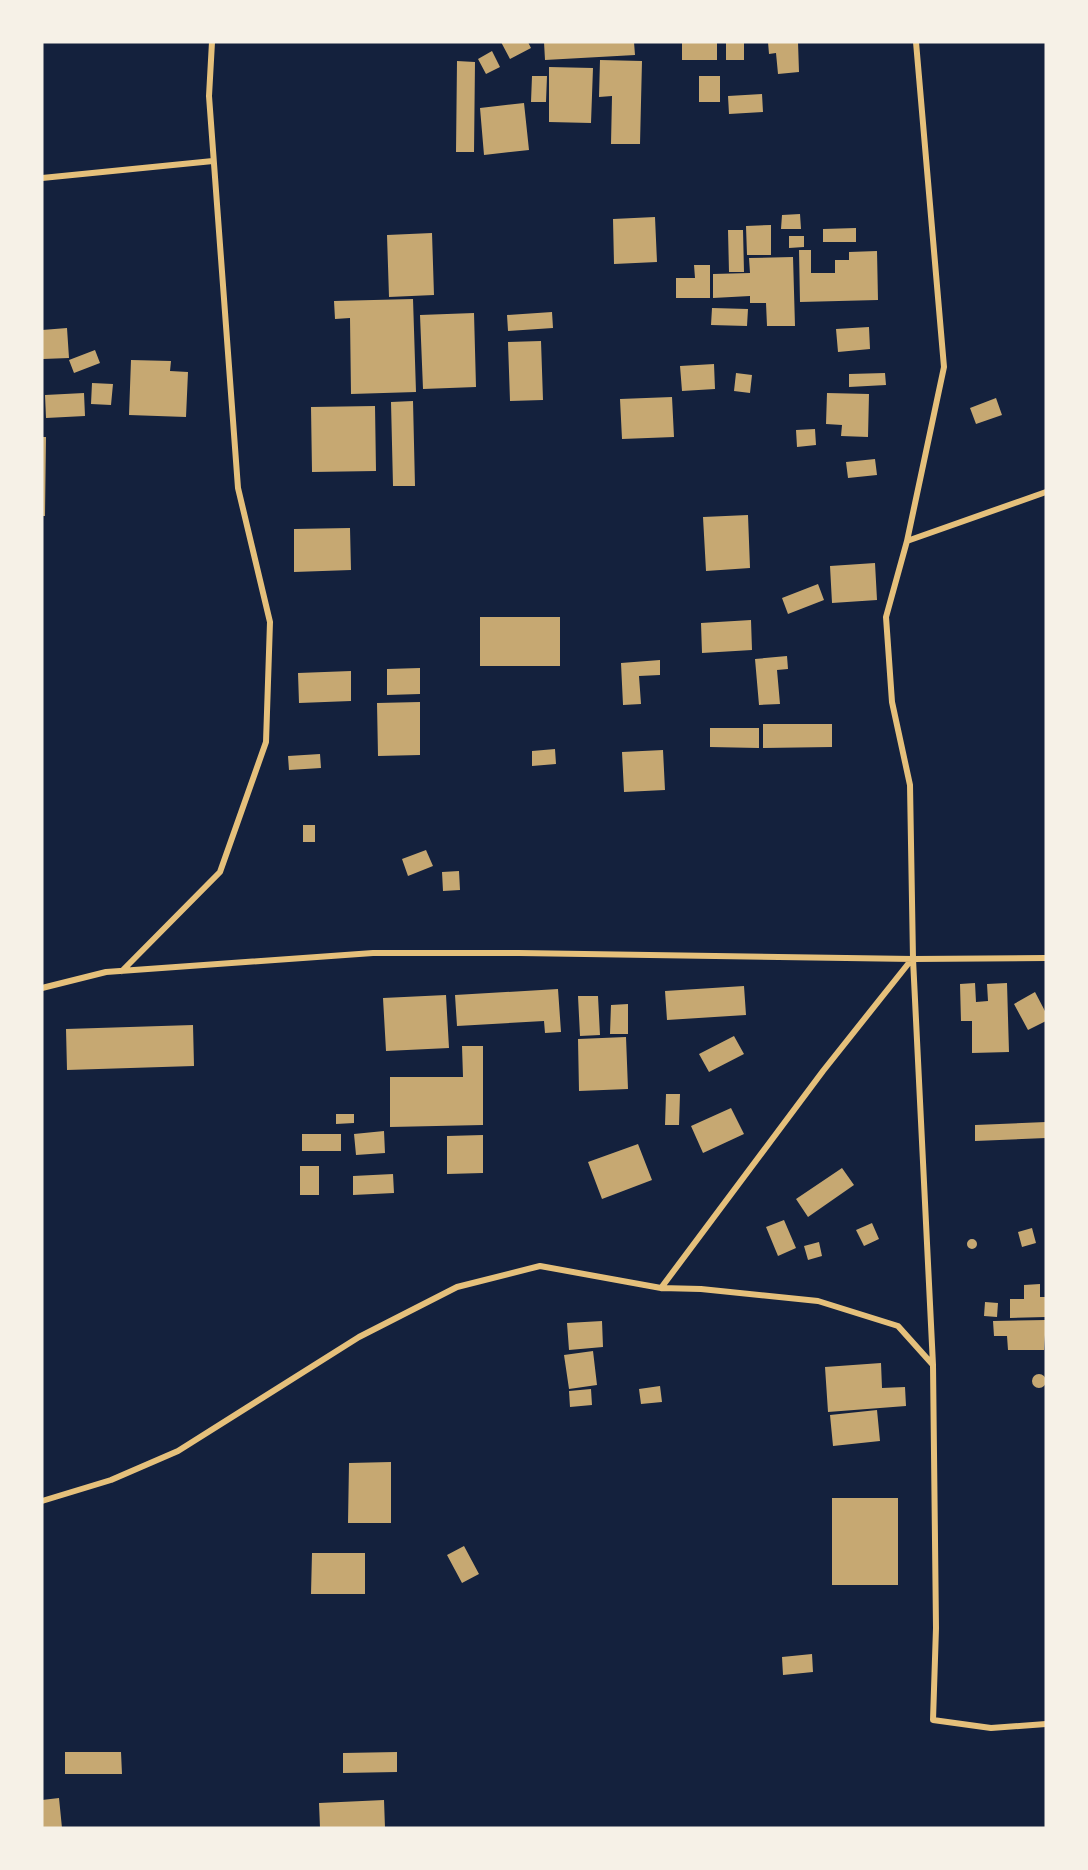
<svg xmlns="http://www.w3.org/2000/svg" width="1088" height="1870" viewBox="0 0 1088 1870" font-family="Lato,sans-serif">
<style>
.building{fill:#c6a872}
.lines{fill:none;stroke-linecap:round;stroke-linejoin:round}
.minor{stroke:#e5c07b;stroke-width:6}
</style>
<rect width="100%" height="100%" fill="#14213d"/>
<path class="building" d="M501,42H528L531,48L510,59Z
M544,42H634L635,55L545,60Z
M682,42H717V60H682Z
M768,42H798L799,72L778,74L776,53L769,54Z
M726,43H744V60H726Z
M492,51L500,67L486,74L478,59Z
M600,60L642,61L640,144H611L612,96L599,97Z
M457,61L475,62L474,152H456Z
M549,67L593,68L591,123L549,122Z
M532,76H547L546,102H531Z
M699,76H720V102H699Z
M762,94L763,112L729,114L728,96Z
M524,103L529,150L484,155L480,108Z
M800,214L801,229H781L782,215Z
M655,217L657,262L614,264L613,219Z
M771,225V255H747L746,226Z
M856,228V242H823V229Z
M728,230H743L744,272H729Z
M432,233L434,295L389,297L387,235Z
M789,236H804V247L789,248Z
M799,250H811V273H835V260H849V252L877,251L878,300L800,302Z
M793,257L795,326H767L766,303H750V296L713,298V274L750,273L749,258Z
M694,265H710V298H676V278H695Z
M413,299L416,392L351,394L350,318L335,319L334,301Z
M712,308L748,309L747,326L711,325Z
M552,312L553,328L508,331L507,315Z
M474,313L476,387L423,389L420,315Z
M869,327L870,349L838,352L836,329Z
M67,328L69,358L43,359L42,330Z
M541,341L543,400L510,401L508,342Z
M95,350L100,363L74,373L69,360Z
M131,360L171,361L170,371L188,372L186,417L129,415Z
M714,364L715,389L682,391L680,366Z
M736,373L752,375L750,393L734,391Z
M885,373L886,385L849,387V374Z
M92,383L113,384L111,405L91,404Z
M84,393L85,416L46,418L45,395Z
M827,393L869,394L868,437L841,436L842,425L826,424Z
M672,397L674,437L622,439L620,399Z
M996,398L1002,415L976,424L970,408Z
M413,401L415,486H393L391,402Z
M375,406L376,471L312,472L311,407Z
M815,429L816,445L797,447L796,430Z
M42,437H46L45,516H42Z
M875,459L877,475L848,478L846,462Z
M748,515L750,568L706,571L703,517Z
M350,528L351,570L294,572V529Z
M875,563L877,600L832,603L830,566Z
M818,584L824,600L788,614L782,598Z
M480,617H560V666H480Z
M751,620L752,650L702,653L701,623Z
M787,656L788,669L777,670L780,704L759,705L755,659Z
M660,660V675L639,676L641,704L623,705L621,663Z
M420,668V694L387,695V669Z
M351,671V701L299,703L298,673Z
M420,702V755L378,756L377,703Z
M763,724H832V747L763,748Z
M710,728H759V748L710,747Z
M555,749L556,764L532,766V751Z
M663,750L665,790L624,792L622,752Z
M320,754L321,768L289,770L288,756Z
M303,825H315V842H303Z
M426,850L433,866L408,876L402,859Z
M459,871L460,890L443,891L442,872Z
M975,983L976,1002L988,1001L987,984L1007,983L1009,1052L972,1053V1021H961L960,984Z
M744,986L746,1015L667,1020L665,991Z
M558,989L561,1032L545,1033L544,1021L457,1026L455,995Z
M1035,992L1046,1013V1021L1028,1030L1014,1004Z
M446,995L449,1048L386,1051L383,998Z
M578,996H598L600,1035L580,1036Z
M628,1004V1034H610L611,1005Z
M193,1025L194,1066L67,1070L66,1029Z
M734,1036L744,1054L709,1072L699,1054Z
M626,1037L628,1089L579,1091L578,1039Z
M462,1046H483V1125L390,1127V1077H463Z
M666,1094H680L679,1125H665Z
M731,1108L744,1134L703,1153L691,1126Z
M336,1114H354V1123L336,1124Z
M1046,1122V1138L975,1141V1125Z
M384,1131L385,1153L356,1155L354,1134Z
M302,1134H341V1151H302Z
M483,1135V1173L447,1174V1136Z
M638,1144L652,1180L602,1199L588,1162Z
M300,1166H319V1195H300Z
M842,1168L854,1185L808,1217L796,1199Z
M393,1174L394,1193L353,1195V1176Z
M784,1220L796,1248L778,1256L766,1227Z
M872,1223L879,1239L864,1246L856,1230Z
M1032,1228L1036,1243L1022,1247L1018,1232Z
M967 1244a5 5 0 1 1 10 0a5 5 0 1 1-10 0Z
M819,1242L822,1256L808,1260L804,1246Z
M1040,1284V1297H1046V1317L1010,1318V1299H1024V1285Z
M985,1302L998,1303L997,1317L984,1316Z
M1046,1320L1044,1350H1008L1007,1336H994L993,1321Z
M602,1321L603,1347L569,1350L567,1323Z
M593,1351L597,1385L569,1389L564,1355Z
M881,1363L882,1388L905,1387L906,1406L828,1412L825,1367Z
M1032 1381a7 7 0 1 1 14 0a7 7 0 1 1-14 0Z
M660,1386L662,1402L641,1404L639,1389Z
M591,1389L592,1405L570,1407L569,1391Z
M877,1410L880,1441L833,1446L830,1415Z
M391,1462V1523H348L349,1463Z
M832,1498H898V1585H832Z
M464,1546L479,1574L462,1583L447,1555Z
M312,1553H365V1594H311Z
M812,1654L813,1672L783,1675L782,1657Z
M65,1752H121L122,1774H65Z
M397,1752V1772L343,1773V1753Z
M59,1798L62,1828H42V1800Z
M384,1800L385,1828H320L319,1803Z"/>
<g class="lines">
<path class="minor" d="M42,178L213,161
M907,541L944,367L916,42
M122,971L220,872L266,742L270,622L238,488L209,96L212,42
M42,988L106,972L373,953H519L913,959L1046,958
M661,1288L823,1071L912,959
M933,1365L913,959L910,785L892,702L886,617L907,541L1046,492
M42,1501L111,1480L178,1451L359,1337L457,1287L540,1266L661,1288L701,1289L818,1301L898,1326L933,1365L936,1628L933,1720L991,1728L1046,1724"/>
</g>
<rect width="1088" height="1870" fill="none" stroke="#f6f1e7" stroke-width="87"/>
</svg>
